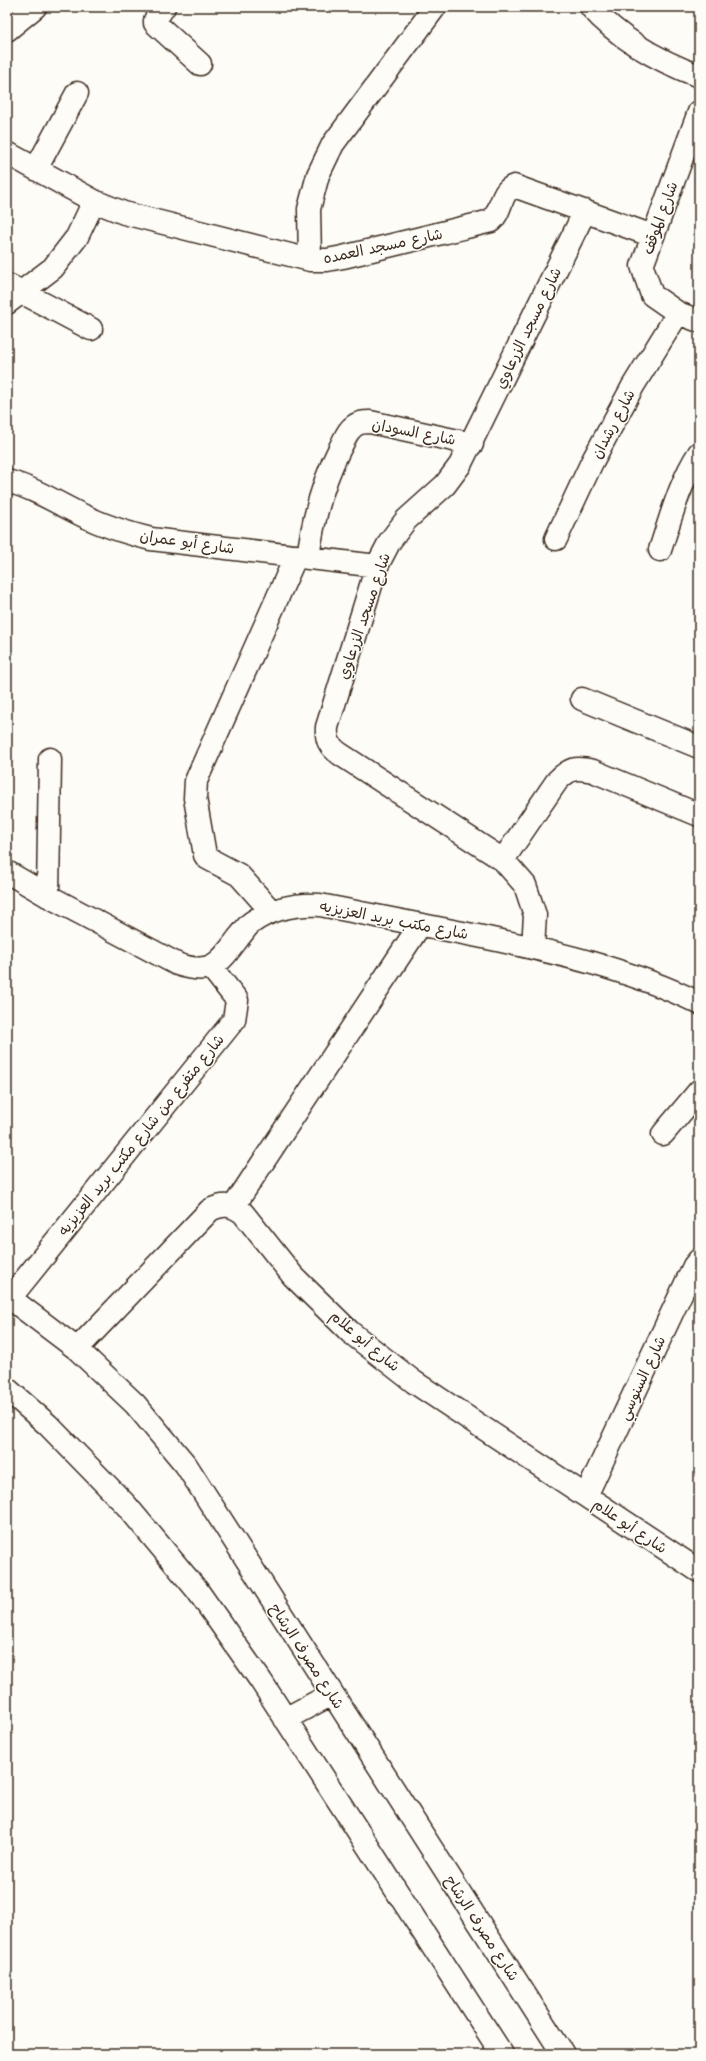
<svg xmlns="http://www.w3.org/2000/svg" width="706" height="2061" viewBox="0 0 706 2061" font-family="'Comic Neue','Playpen Sans Arabic',sans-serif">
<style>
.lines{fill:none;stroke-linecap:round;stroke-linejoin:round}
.street-casing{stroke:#3b2a1e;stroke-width:25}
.street{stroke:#fdfcf7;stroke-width:22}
.labels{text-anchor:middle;stroke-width:3;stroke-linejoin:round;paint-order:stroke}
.street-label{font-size:15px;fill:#3b2a1e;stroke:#fdfcf7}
</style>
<rect width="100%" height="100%" fill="#fdfcf7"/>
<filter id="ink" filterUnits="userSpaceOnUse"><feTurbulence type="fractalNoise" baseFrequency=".025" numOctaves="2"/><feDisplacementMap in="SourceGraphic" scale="8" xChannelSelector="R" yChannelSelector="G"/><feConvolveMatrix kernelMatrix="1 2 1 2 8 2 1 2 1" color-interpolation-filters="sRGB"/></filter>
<g filter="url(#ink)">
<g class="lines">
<g class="street-casing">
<path id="street" d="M164,7L155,20V23L200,64
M591,7C620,40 659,61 699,76
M7,30L35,7
M699,112L642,266L652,295L678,313L699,321
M7,153L94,201L124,213L310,260H327L343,257L491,221C502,212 500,191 514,186L653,236
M36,169L77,93
M310,260L309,209L318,175L333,144L435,7
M10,286L91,329
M7,303L53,268L77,237L94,201
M7,481C34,488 57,503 82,515C104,526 127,533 151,539L377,566
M556,539L592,462L633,386L678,313
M660,550C671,517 680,482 699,453
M308,558C313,519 322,483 340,448C344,441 347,431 353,427C358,422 364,422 370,422L472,444
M582,699L699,747
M503,860L557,781C570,768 575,767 593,771L699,815
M7,872L48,896L177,964C211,976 219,964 239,937C243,933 246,927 251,923C272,908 295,904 320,905C373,915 426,926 478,936C554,952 630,969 699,1003
M48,896L50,759
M271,911L239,875L207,858L205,855L195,798L196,781L199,774L296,556
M533,948L535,915L525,885L503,860L340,754C329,746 326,740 327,727L377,566L390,541L406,520L445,485L460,465L585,211
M663,1134L699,1091
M234,1206L420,925
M7,1296L77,1349L135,1404L186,1465L563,2054
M10,1298L234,1020L237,1000L211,967
M77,1349L210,1210C223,1204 231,1204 243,1213L293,1276L350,1332L414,1382L699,1571
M7,1389L48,1425L126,1505L197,1590L261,1681L502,2054
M586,1496L694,1266L699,1260
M285,1719L332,1694"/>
</g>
<use href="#street" class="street"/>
</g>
</g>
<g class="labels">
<g class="street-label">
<text transform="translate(660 218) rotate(-70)" y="5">شارع الموقف</text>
<text transform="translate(383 246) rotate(-12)" y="5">شارع مسجد العمده</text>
<text transform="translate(528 328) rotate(-64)" y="5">شارع مسجد الزرعاوي</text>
<text transform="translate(613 424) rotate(-62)" y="5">شارع رشدان</text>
<text transform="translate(414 432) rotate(11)" y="5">شارع السودان</text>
<text transform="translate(187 542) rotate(8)" y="5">شارع أبو عمران</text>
<text transform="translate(364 616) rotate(-71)" y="5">شارع مسجد الزرعاوي</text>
<text transform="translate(394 920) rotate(11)" y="5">شارع مكتب بريد العزيزيه</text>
<text transform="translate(141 1135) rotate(-51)" y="5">شارع متفرع من شارع مكتب بريد العزيزيه</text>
<text transform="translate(365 1341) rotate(40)" y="5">شارع أبو علام</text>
<text transform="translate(642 1378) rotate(-65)" y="5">شارع السنوسي</text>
<text transform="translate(630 1526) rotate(34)" y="5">شارع أبو علام</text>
<text transform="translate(307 1656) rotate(57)" y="5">شارع مصرف الرشاح</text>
<text transform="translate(482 1928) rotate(57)" y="5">شارع مصرف الرشاح</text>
</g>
</g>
<rect width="706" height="2061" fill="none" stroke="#fdfcf7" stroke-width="24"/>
<rect x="12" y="12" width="682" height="2037" fill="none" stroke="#3b2a1e" stroke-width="1.5" filter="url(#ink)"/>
</svg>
